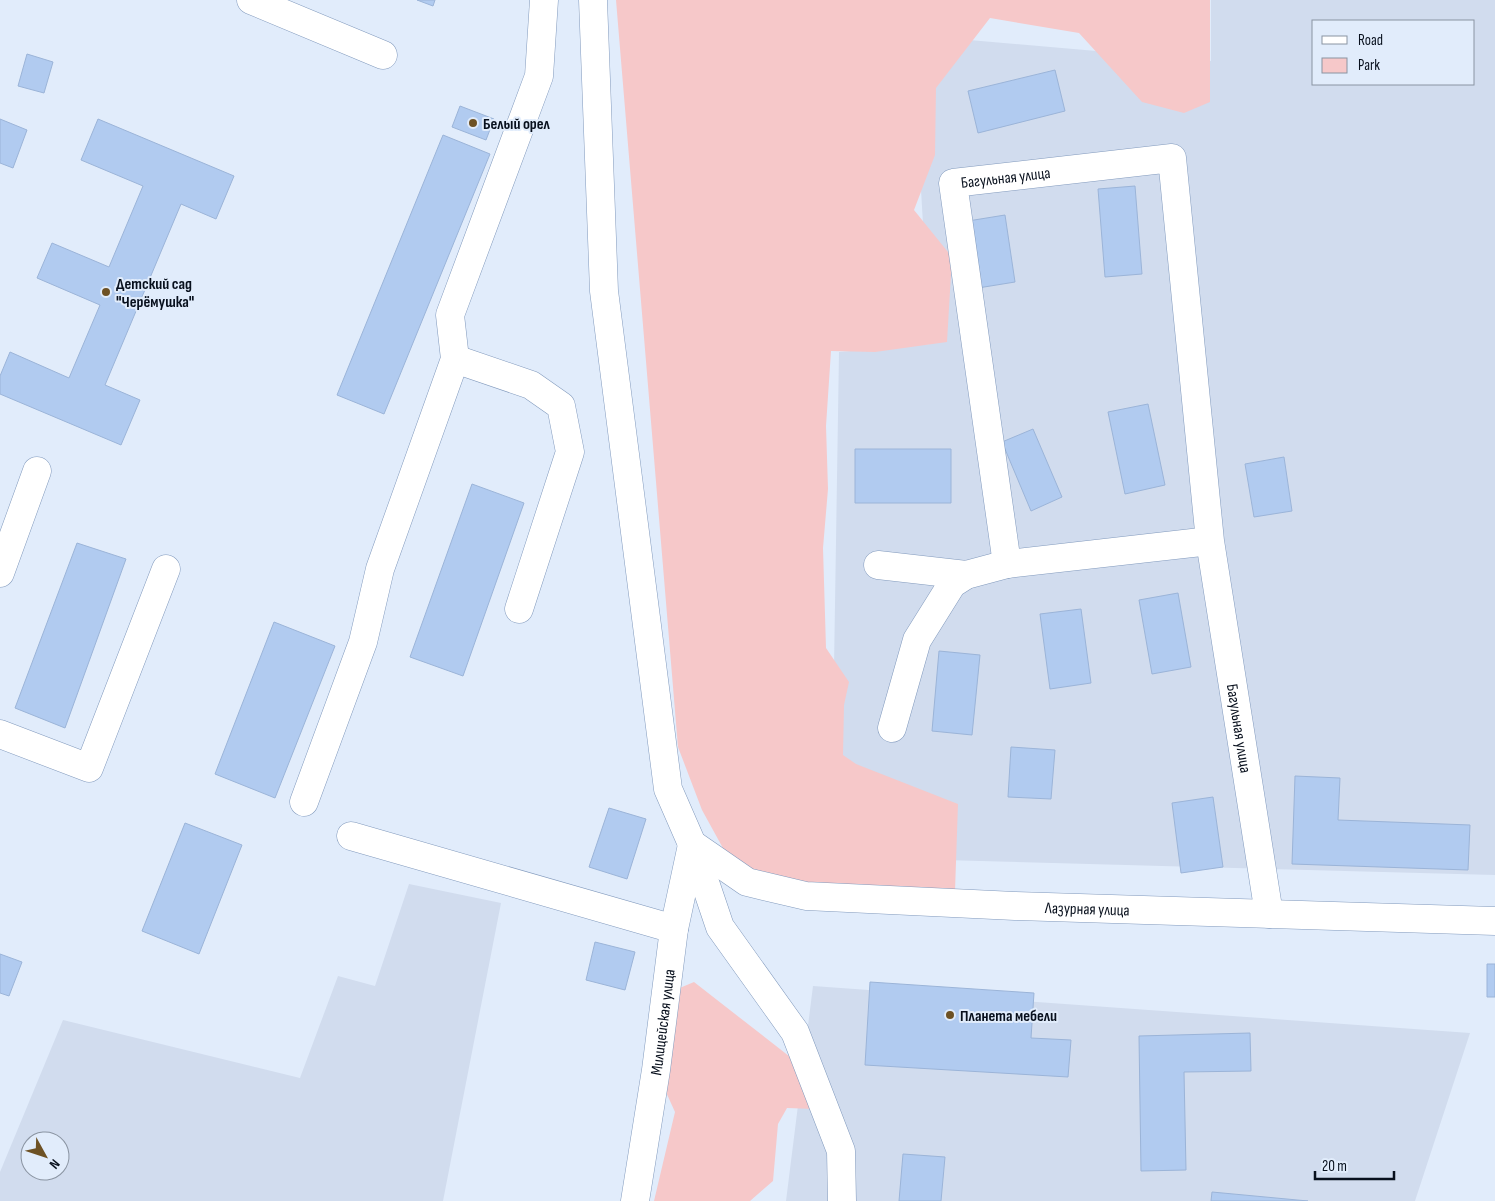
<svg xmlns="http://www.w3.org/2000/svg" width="1495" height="1201" viewBox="0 0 1495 1201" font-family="'Sofia Sans Condensed',sans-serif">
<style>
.built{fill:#d1dcee;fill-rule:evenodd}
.green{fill:#f6c8c9}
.building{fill:#b1cbf0;stroke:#9bb4d8}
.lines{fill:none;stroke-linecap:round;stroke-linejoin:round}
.minor-casing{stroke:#829abd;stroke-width:29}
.minor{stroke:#fff;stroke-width:28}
.poi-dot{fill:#6d5124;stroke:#e1ecfb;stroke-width:2}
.labels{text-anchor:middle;stroke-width:4;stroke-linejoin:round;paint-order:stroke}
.poi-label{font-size:16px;font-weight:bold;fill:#08101d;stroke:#e1ecfb;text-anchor:start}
.street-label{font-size:16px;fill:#08101d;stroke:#e1ecfb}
</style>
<rect width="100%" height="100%" fill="#e1ecfb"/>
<path class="built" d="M1211,0H1495V875L831,857L839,352L930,344L912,35L1211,61ZM1314,21H1474V84H1314Z
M409,884L501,903L443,1201H0V1172L63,1020L300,1078L338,976L375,986ZM30,1141H60V1171H30Z
M813,986L1470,1033L1415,1201H786Z"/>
<path class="green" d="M616,0H1210V102L1184,113L1142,102L1079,33L990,18L936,88L935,155L914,210L952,257L947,342L875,352L831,351L826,426L828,489L823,548L826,648L849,682L844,705L843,755L856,764L958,804L955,891L820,886L758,875L724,850L702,810L678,747Z
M694,982L794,1060L814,1109L787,1108L778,1124L773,1181L750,1201H654L675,1112L656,1070L675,990Z"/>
<path class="building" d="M417,0H435L433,6Z
M27,54L53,62L44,93L18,86Z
M1055,70L1065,111L978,133L968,91Z
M460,106L494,119L486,140L452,127Z
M0,119L27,130L13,168L0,163Z
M98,119L234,176L216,219L181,204L105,385L140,400L121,445L0,394V376L10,352L69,378L100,305L37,278L52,243L109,267L143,186L81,160Z
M443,135L490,154L384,414L337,395Z
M1135,186L1142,274L1105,277L1098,189Z
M1005,215L1015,282L978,288L968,221Z
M1148,404L1165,485L1125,494L1108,412Z
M1033,429L1062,497L1031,511L1002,442Z
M855,449H951V503H855Z
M1284,457L1292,511L1254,517L1245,464Z
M472,484L524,503L463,676L410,657Z
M77,543L126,559L65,728L15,708Z
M1178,593L1191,667L1152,674L1139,600Z
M1081,609L1091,683L1050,689L1040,614Z
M274,622L335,646L275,798L215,774Z
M939,651L980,655L972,735L932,731Z
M1011,747L1055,750L1051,799L1008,797Z
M1295,776L1340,778L1338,820L1470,825L1468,870L1292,864Z
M1213,797L1223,867L1181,873L1172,803Z
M609,808L646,819L627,879L589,867Z
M185,823L242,845L199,954L142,931Z
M595,942L635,952L625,990L586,980Z
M0,954L22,962L9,996L0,993Z
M1487,964H1495V997H1487Z
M870,982L1034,993L1031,1038L1071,1040L1068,1077L865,1065Z
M1250,1033L1251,1071L1184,1072L1186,1170L1141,1171L1139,1036Z
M903,1154L945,1157L941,1201H899Z
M1212,1192L1308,1201H1211Z"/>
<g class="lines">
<g class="minor-casing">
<g id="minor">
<path d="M251,0L383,55"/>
<path d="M593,0L604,291L668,789L692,844L720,927L795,1032L841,1151L842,1201"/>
<path d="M455,359L531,385L561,406L570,452L519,609"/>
<path id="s1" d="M1210,541L1007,564L953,183L1172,158L1210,541L1269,914"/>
<path d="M878,565L966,575"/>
<path d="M0,573L37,471"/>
<path d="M892,728L917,640L952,584L966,575L1007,564"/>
<path d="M0,734L89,768L166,569"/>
<path d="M304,802L363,642L380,569L455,359L450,315L539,76L544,0"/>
<path d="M351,836L674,929"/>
<path id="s2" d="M692,844L747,882L806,896L1015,906L1495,921"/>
<path id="s3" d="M635,1201L656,1070L674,929L692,845"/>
</g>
</g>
<use href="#minor" class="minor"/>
</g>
<g class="poi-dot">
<circle cx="473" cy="123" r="5"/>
<circle cx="106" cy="292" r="5"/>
<circle cx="950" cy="1015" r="5"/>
</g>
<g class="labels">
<g class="poi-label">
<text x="483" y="129">Белый орел</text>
<text x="116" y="289">Детский сад<tspan x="116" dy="18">"Черёмушка"</tspan></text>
<text x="960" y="1021">Планета мебели</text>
</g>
<g class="street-label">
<text dy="6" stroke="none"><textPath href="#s1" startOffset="642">Багульная улица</textPath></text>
<text dy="6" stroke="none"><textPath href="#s1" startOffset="1384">Багульная улица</textPath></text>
<text dy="6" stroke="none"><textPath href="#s2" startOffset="409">Лазурная улица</textPath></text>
<text dy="6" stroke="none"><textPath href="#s3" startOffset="181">Милицейская улица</textPath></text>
</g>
</g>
<rect x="1312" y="20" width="162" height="65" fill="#e1ecfb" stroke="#8a94a2"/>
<rect x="1322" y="36" width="25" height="8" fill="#ffffff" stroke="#8a94a2"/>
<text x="1358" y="45" font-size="15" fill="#08101d">Road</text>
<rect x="1322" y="58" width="25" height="15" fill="#f6c8c9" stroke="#8a94a2"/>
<text x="1358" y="70" font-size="15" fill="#08101d">Park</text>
<g transform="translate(45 1156) rotate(130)"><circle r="24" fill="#e1ecfb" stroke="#8a94a2"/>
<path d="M0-4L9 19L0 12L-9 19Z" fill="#6d5124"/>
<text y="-8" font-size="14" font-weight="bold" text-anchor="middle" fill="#08101d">N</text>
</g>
<path d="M1315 1171v8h79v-8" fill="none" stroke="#08101d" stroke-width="2.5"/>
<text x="1322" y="1171" font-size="15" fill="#08101d" stroke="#e1ecfb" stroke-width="4" paint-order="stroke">20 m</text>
</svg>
